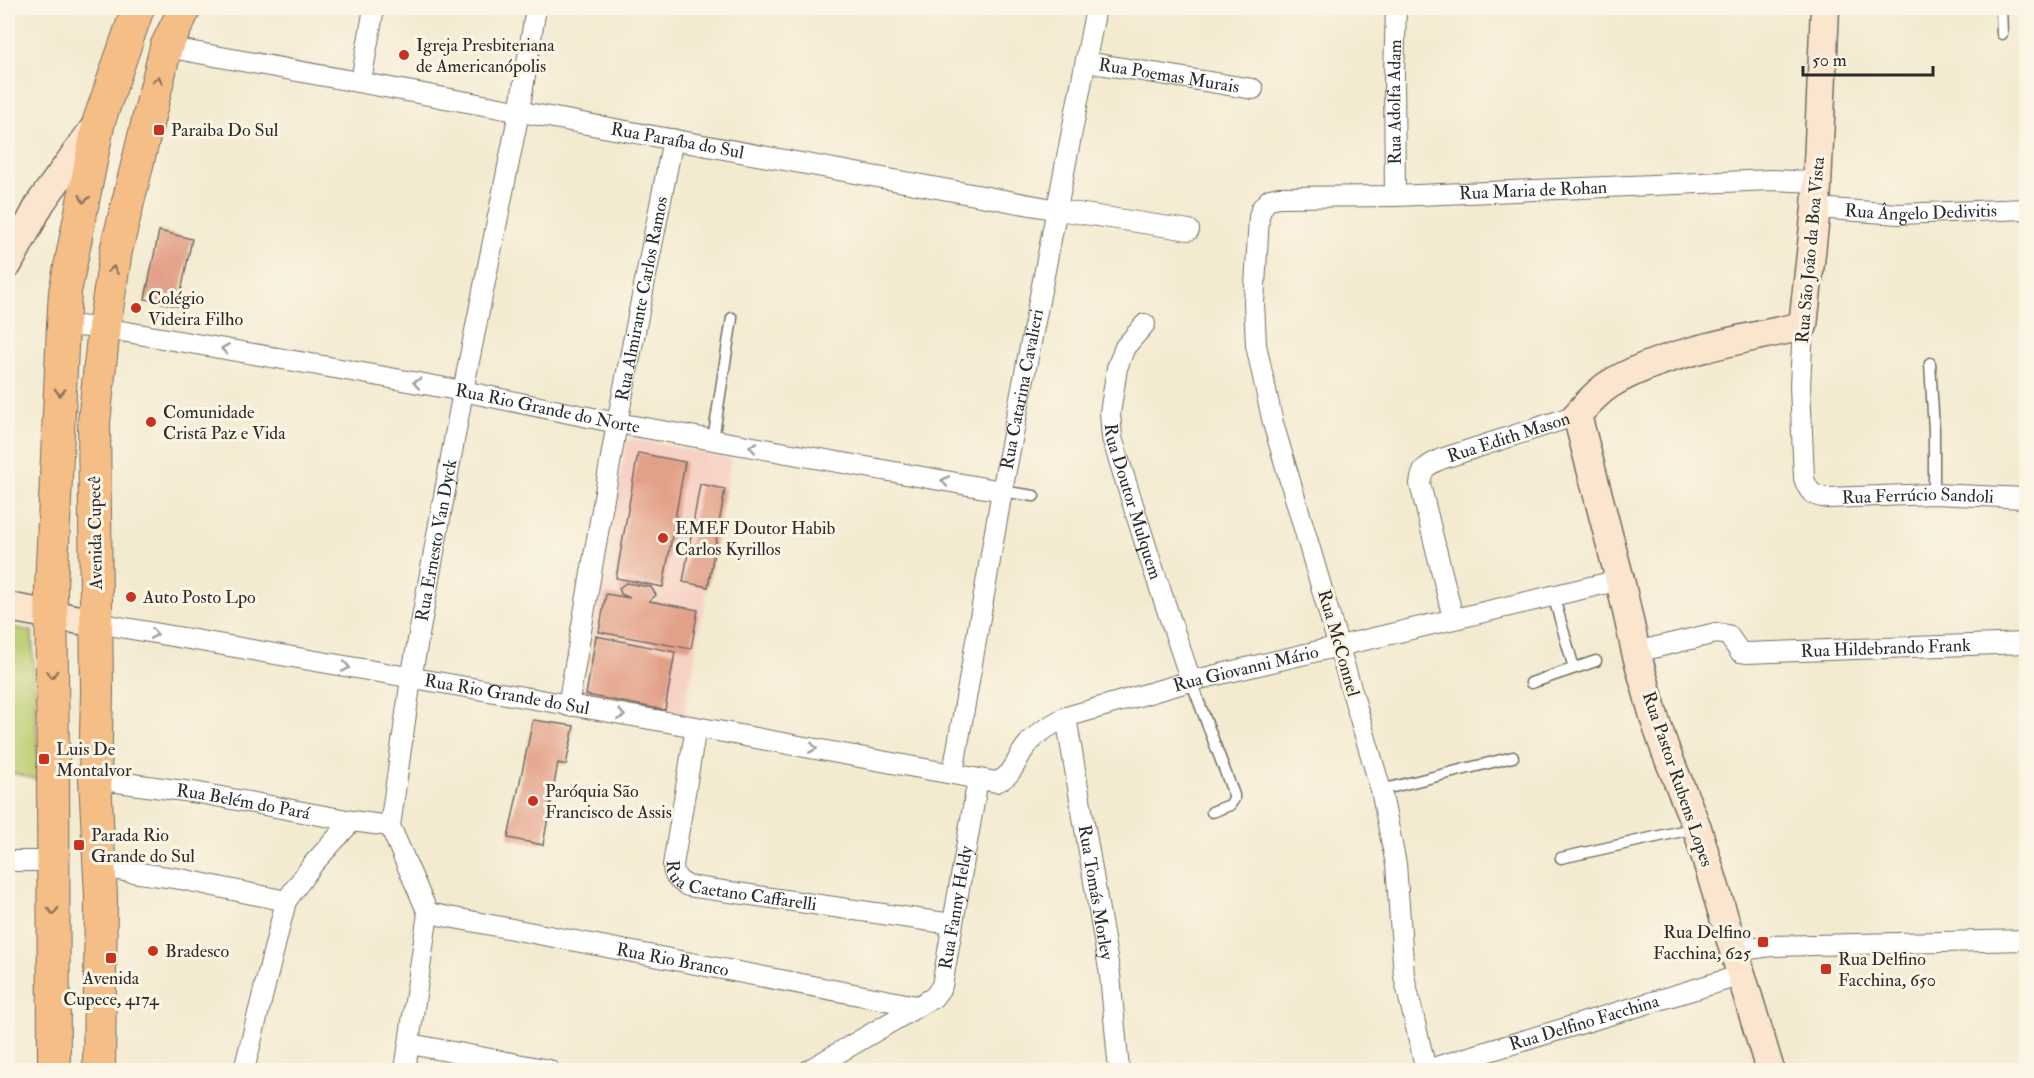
<svg xmlns="http://www.w3.org/2000/svg" width="2034" height="1078" viewBox="0 0 2034 1078" font-family="'IM FELL Double Pica',serif">
<style>
.built{fill:#f6d1c5}
.green{fill:#b9ca6d;stroke:#727a4c;stroke-width:1.5}
.building{fill:#e3a088}
.lines{fill:none;stroke-linecap:round;stroke-linejoin:round}
.lane-casing{stroke:#716e65;stroke-width:13}
.street-casing{stroke:#716e65;stroke-width:22}
.secondary-casing{stroke:#716e65;stroke-width:31}
.primary-casing{stroke:#716e65;stroke-width:34}
.lane{stroke:#fff;stroke-width:10}
.street{stroke:#fff;stroke-width:20}
.secondary{stroke:#fbe5cf;stroke-width:28}
.primary{stroke:#f6be87;stroke-width:32}
.oneway{stroke:#907459}
.oneway2{stroke:#a0a0a0}
.poi-dot{fill:#c8321e;stroke:#fcf5e5;stroke-width:2}
.labels{text-anchor:middle;stroke-width:6;stroke-linejoin:round;paint-order:stroke}
.poi-label{font-size:18px;fill:#2b2b2b;stroke:#fcf5e5;text-anchor:start}
.street-label{font-size:18px;fill:#2b2b2b;stroke:#fcf5e5}
</style>
<rect width="100%" height="100%" fill="#fcf5e5"/>
<filter id="ink" filterUnits="userSpaceOnUse"><feTurbulence type="fractalNoise" baseFrequency=".0167" numOctaves="2"/><feDisplacementMap in="SourceGraphic" scale="12" xChannelSelector="R" yChannelSelector="G"/><feConvolveMatrix kernelMatrix="1 2 1 2 8 2 1 2 1" color-interpolation-filters="sRGB"/></filter>
<filter id="wash" filterUnits="userSpaceOnUse"><feTurbulence type="fractalNoise" baseFrequency=".008" numOctaves="4" result="noise"/><feDisplacementMap in="SourceGraphic" scale="24" xChannelSelector="R" yChannelSelector="G"/><feGaussianBlur stdDeviation="1.35" result="paint"/><feColorMatrix in="noise" values="0 0 0 0 0 0 0 0 0 0 0 0 0 0 0 0 0 1.4 0 .05"/><feComposite in="paint" operator="in"/></filter>
<g filter="url(#wash)">
<rect width="100%" height="100%" fill="#f3ead0"/>
<path class="built" d="M633,439L731,458L684,716L586,698L583,694L626,445L629,440Z"/>
<path class="green" d="M8,626L32,631L39,780L8,772Z"/>
<g id="blocks">
<path class="building" d="M159,231L192,239L178,306L145,299Z
M638,453L685,462L663,587L616,578Z
M700,484L725,489L708,587L683,582Z
M626,583L651,587L656,595L649,601L698,610L691,649L599,632L606,594L630,598L621,594L619,588Z
M596,636L675,652L665,710L586,695Z
M533,720L574,726L566,765L558,763L543,845L508,838Z"/>
</g>
</g>
<g filter="url(#ink)">
<use href="#blocks" fill-opacity="0" stroke="#716e65" stroke-width="1.5"/>
<g class="lines">
<g class="lane-casing">
<path id="lane" d="M2001,8L2002,34
M1930,363L1934,430V494
M713,440L732,318
M1002,491L1034,496
M1553,595L1574,668
M1191,681L1234,795V799L1230,805L1212,812
M1531,683L1596,661
M1381,790L1513,757
M1561,858L1696,828"/>
</g>
<g class="street-casing">
<g id="street">
<path id="s1" d="M166,47L1058,210L1189,230"/>
<path id="s2" d="M1086,62L1253,89"/>
<path d="M361,81L374,8"/>
<path id="s3" d="M1395,196L1394,75L1396,8"/>
<path id="s4" d="M1816,208L1899,214L2026,209"/>
<path id="s5" d="M1145,324L1125,347L1117,368L1110,413L1112,438L1151,562L1191,681"/>
<path id="s6" d="M63,325L104,328L329,367L463,391L617,423L1002,491"/>
<path id="s7" d="M1803,326L1800,386L1804,478C1808,492 1814,497 1828,498L1934,494L2026,498"/>
<path id="s8" d="M1453,618L1420,484C1422,467 1427,466 1441,459L1577,415"/>
<path id="s9" d="M97,623L696,727L996,782C1015,776 1016,757 1028,744C1038,732 1052,724 1066,717L1191,681L1620,580"/>
<path id="s10" d="M1636,652L1716,633L1728,635L1740,652L1746,653L2026,643"/>
<path id="s11" d="M568,706L617,423L673,139"/>
<path id="s12" d="M1066,717L1110,975L1119,1070"/>
<path id="s13" d="M696,727L673,865C673,877 679,881 688,886L952,924"/>
<path id="s14" d="M953,773L1002,491L1096,8"/>
<path id="s15" d="M95,779L199,793L352,821L390,826"/>
<path d="M8,861H53"/>
<path d="M98,867L181,879L286,901"/>
<path id="s16" d="M428,913L917,1006"/>
<path d="M1735,951L1771,946L2026,940"/>
<path d="M410,1044L549,1070"/>
<path d="M244,1070L286,901L313,864L352,821"/>
<path id="s17" d="M405,1070L428,913L390,826L411,679L463,391L519,112L536,8"/>
<path id="s18" d="M809,1070L934,997L942,986L978,779"/>
<path id="s19" d="M1426,1070L1404,976L1396,864L1381,790L1273,423L1256,345L1254,303L1259,217L1261,209L1265,204L1270,199L1279,197L1395,196L1771,180L1816,182"/>
<path id="s20" d="M1426,1070L1742,975"/>
</g>
</g>
<g class="secondary-casing">
<path id="secondary" d="M8,264L41,202L98,123
M8,607L97,623
M1770,1070L1697,828L1666,752L1655,720L1636,652L1620,580L1577,415C1587,404 1597,392 1610,384C1660,353 1745,339 1803,326L1816,208L1825,8"/>
</g>
<g class="primary-casing">
<path id="primary" d="M54,1070L53,759L51,588L63,325L65,292L99,121L138,8
M99,1070L101,897L95,779L97,692L94,422L104,328L116,251L166,47L185,8"/>
</g>
<use href="#lane" class="lane"/>
<use href="#street" class="street"/>
<use href="#secondary" class="secondary"/>
<use href="#primary" class="primary"/>
</g>
<defs><path id="oneway-chevron" d="M-2-3.5L2.5 0L-2 3.5" fill="none" stroke-width="1.6" stroke-linecap="round" stroke-linejoin="round" transform="scale(1.5)"/></defs>
<g class="oneway">
<use href="#oneway-chevron" transform="translate(158 80) rotate(-76)"/>
<use href="#oneway-chevron" transform="translate(84 199) rotate(101)"/>
<use href="#oneway-chevron" transform="translate(113 270) rotate(-81)"/>
<use href="#oneway-chevron" transform="translate(60 392) rotate(93)"/>
<use href="#oneway-chevron" transform="translate(52 674) rotate(89)"/>
<use href="#oneway-chevron" transform="translate(53 911) rotate(90)"/>
</g>
<g class="oneway2">
<use href="#oneway-chevron" transform="translate(225 349) rotate(-171)"/>
<use href="#oneway-chevron" transform="translate(417 383) rotate(-170)"/>
<use href="#oneway-chevron" transform="translate(753 447) rotate(-170)"/>
<use href="#oneway-chevron" transform="translate(945 481) rotate(-170)"/>
<use href="#oneway-chevron" transform="translate(154 634) rotate(10)"/>
<use href="#oneway-chevron" transform="translate(346 667) rotate(10)"/>
<use href="#oneway-chevron" transform="translate(621 715) rotate(9)"/>
<use href="#oneway-chevron" transform="translate(813 748) rotate(10)"/>
</g>
</g>
<g class="poi-dot">
<circle cx="404" cy="55" r="6"/>
<rect x="153" y="124" width="12" height="12" rx="3"/>
<circle cx="136" cy="308" r="6"/>
<circle cx="151" cy="422" r="6"/>
<circle cx="663" cy="538" r="6"/>
<circle cx="131" cy="597" r="6"/>
<rect x="38" y="753" width="12" height="12" rx="3"/>
<circle cx="533" cy="801" r="6"/>
<rect x="73" y="839" width="12" height="12" rx="3"/>
<rect x="1757" y="936" width="12" height="12" rx="3"/>
<circle cx="153" cy="951" r="6"/>
<rect x="105" y="952" width="12" height="12" rx="3"/>
<rect x="1820" y="963" width="12" height="12" rx="3"/>
</g>
<g class="labels">
<g class="poi-label">
<text x="416" y="51">Igreja Presbiteriana<tspan x="416" dy="21">de Americanópolis</tspan></text>
<text x="171" y="136">Paraiba Do Sul</text>
<text x="148" y="304">Colégio<tspan x="148" dy="21">Videira Filho</tspan></text>
<text x="163" y="418">Comunidade<tspan x="163" dy="21">Cristã Paz e Vida</tspan></text>
<text x="675" y="534">EMEF Doutor Habib<tspan x="675" dy="21">Carlos Kyrillos</tspan></text>
<text x="143" y="603">Auto Posto Lpo</text>
<text x="56" y="755">Luis De<tspan x="56" dy="21">Montalvor</tspan></text>
<text x="545" y="797">Paróquia São<tspan x="545" dy="21">Francisco de Assis</tspan></text>
<text x="91" y="841">Parada Rio<tspan x="91" dy="21">Grande do Sul</tspan></text>
<text x="1751" y="938" text-anchor="end">Rua Delfino<tspan x="1751" dy="21">Facchina, 625</tspan></text>
<text x="165" y="957">Bradesco</text>
<text x="1838" y="965">Rua Delfino<tspan x="1838" dy="21">Facchina, 650</tspan></text>
<text x="111" y="984" text-anchor="middle">Avenida<tspan x="111" dy="21">Cupece, 4174</tspan></text>
</g>
<g class="street-label">
<text dy="6" stroke="none"><textPath href="#s2" startOffset="84">Rua Poemas Murais</textPath></text>
<text dy="6" stroke="none"><textPath href="#s3" startOffset="94">Rua Adolfa Adam</textPath></text>
<text dy="6" stroke="none"><textPath href="#s1" startOffset="520">Rua Paraíba do Sul</textPath></text>
<text dy="6" stroke="none"><textPath href="#s19" startOffset="1160">Rua Maria de Rohan</textPath></text>
<text dy="6" stroke="none"><textPath href="#s4" startOffset="105">Rua Ângelo Dedivitis</textPath></text>
<text transform="translate(1810 250) rotate(-85)" y="6">Rua São João da Boa Vista</text>
<text dy="6" stroke="none"><textPath href="#s11" startOffset="414">Rua Almirante Carlos Ramos</textPath></text>
<text dy="6" stroke="none"><textPath href="#s14" startOffset="390">Rua Catarina Cavalieri</textPath></text>
<text dy="6" stroke="none"><textPath href="#s6" startOffset="492">Rua Rio Grande do Norte</textPath></text>
<text dy="6" stroke="none"><textPath href="#s8" startOffset="244">Rua Edith Mason</textPath></text>
<text dy="6" stroke="none"><textPath href="#s7" startOffset="276">Rua Ferrúcio Sandoli</textPath></text>
<text dy="6" stroke="none"><textPath href="#s5" startOffset="190">Rua Doutor Mulquem</textPath></text>
<text transform="translate(95 533) rotate(-91)" y="6">Avenida Cupecê</text>
<text dy="6" stroke="none"><textPath href="#s17" startOffset="543">Rua Ernesto Van Dyck</textPath></text>
<text transform="translate(1339 643) rotate(74)" y="6">Rua McConnel</text>
<text dy="6" stroke="none"><textPath href="#s10" startOffset="261">Rua Hildebrando Frank</textPath></text>
<text dy="6" stroke="none"><textPath href="#s9" startOffset="1197">Rua Giovanni Mário</textPath></text>
<text dy="6" stroke="none"><textPath href="#s9" startOffset="416">Rua Rio Grande do Sul</textPath></text>
<text transform="translate(1678 779) rotate(71)" y="6">Rua Pastor Rubens Lopes</text>
<text dy="6" stroke="none"><textPath href="#s15" startOffset="150">Rua Belém do Pará</textPath></text>
<text dy="6" stroke="none"><textPath href="#s13" startOffset="216">Rua Caetano Caffarelli</textPath></text>
<text dy="6" stroke="none"><textPath href="#s12" startOffset="178">Rua Tomás Morley</textPath></text>
<text dy="6" stroke="none"><textPath href="#s18" startOffset="238">Rua Fanny Heldy</textPath></text>
<text dy="6" stroke="none"><textPath href="#s16" startOffset="249">Rua Rio Branco</textPath></text>
<text dy="6" stroke="none"><textPath href="#s20" startOffset="165">Rua Delfino Facchina</textPath></text>
</g>
</g>
<rect width="2034" height="1078" fill="none" stroke="#fcf5e5" stroke-width="30"/>
<path d="M1803 66v9h130v-9" fill="none" stroke="#2b2b2b" stroke-width="3"/>
<text x="1812" y="66" font-size="18" fill="#2b2b2b" stroke="#fcf5e5" stroke-width="4.5" paint-order="stroke">50 m</text>
</svg>
